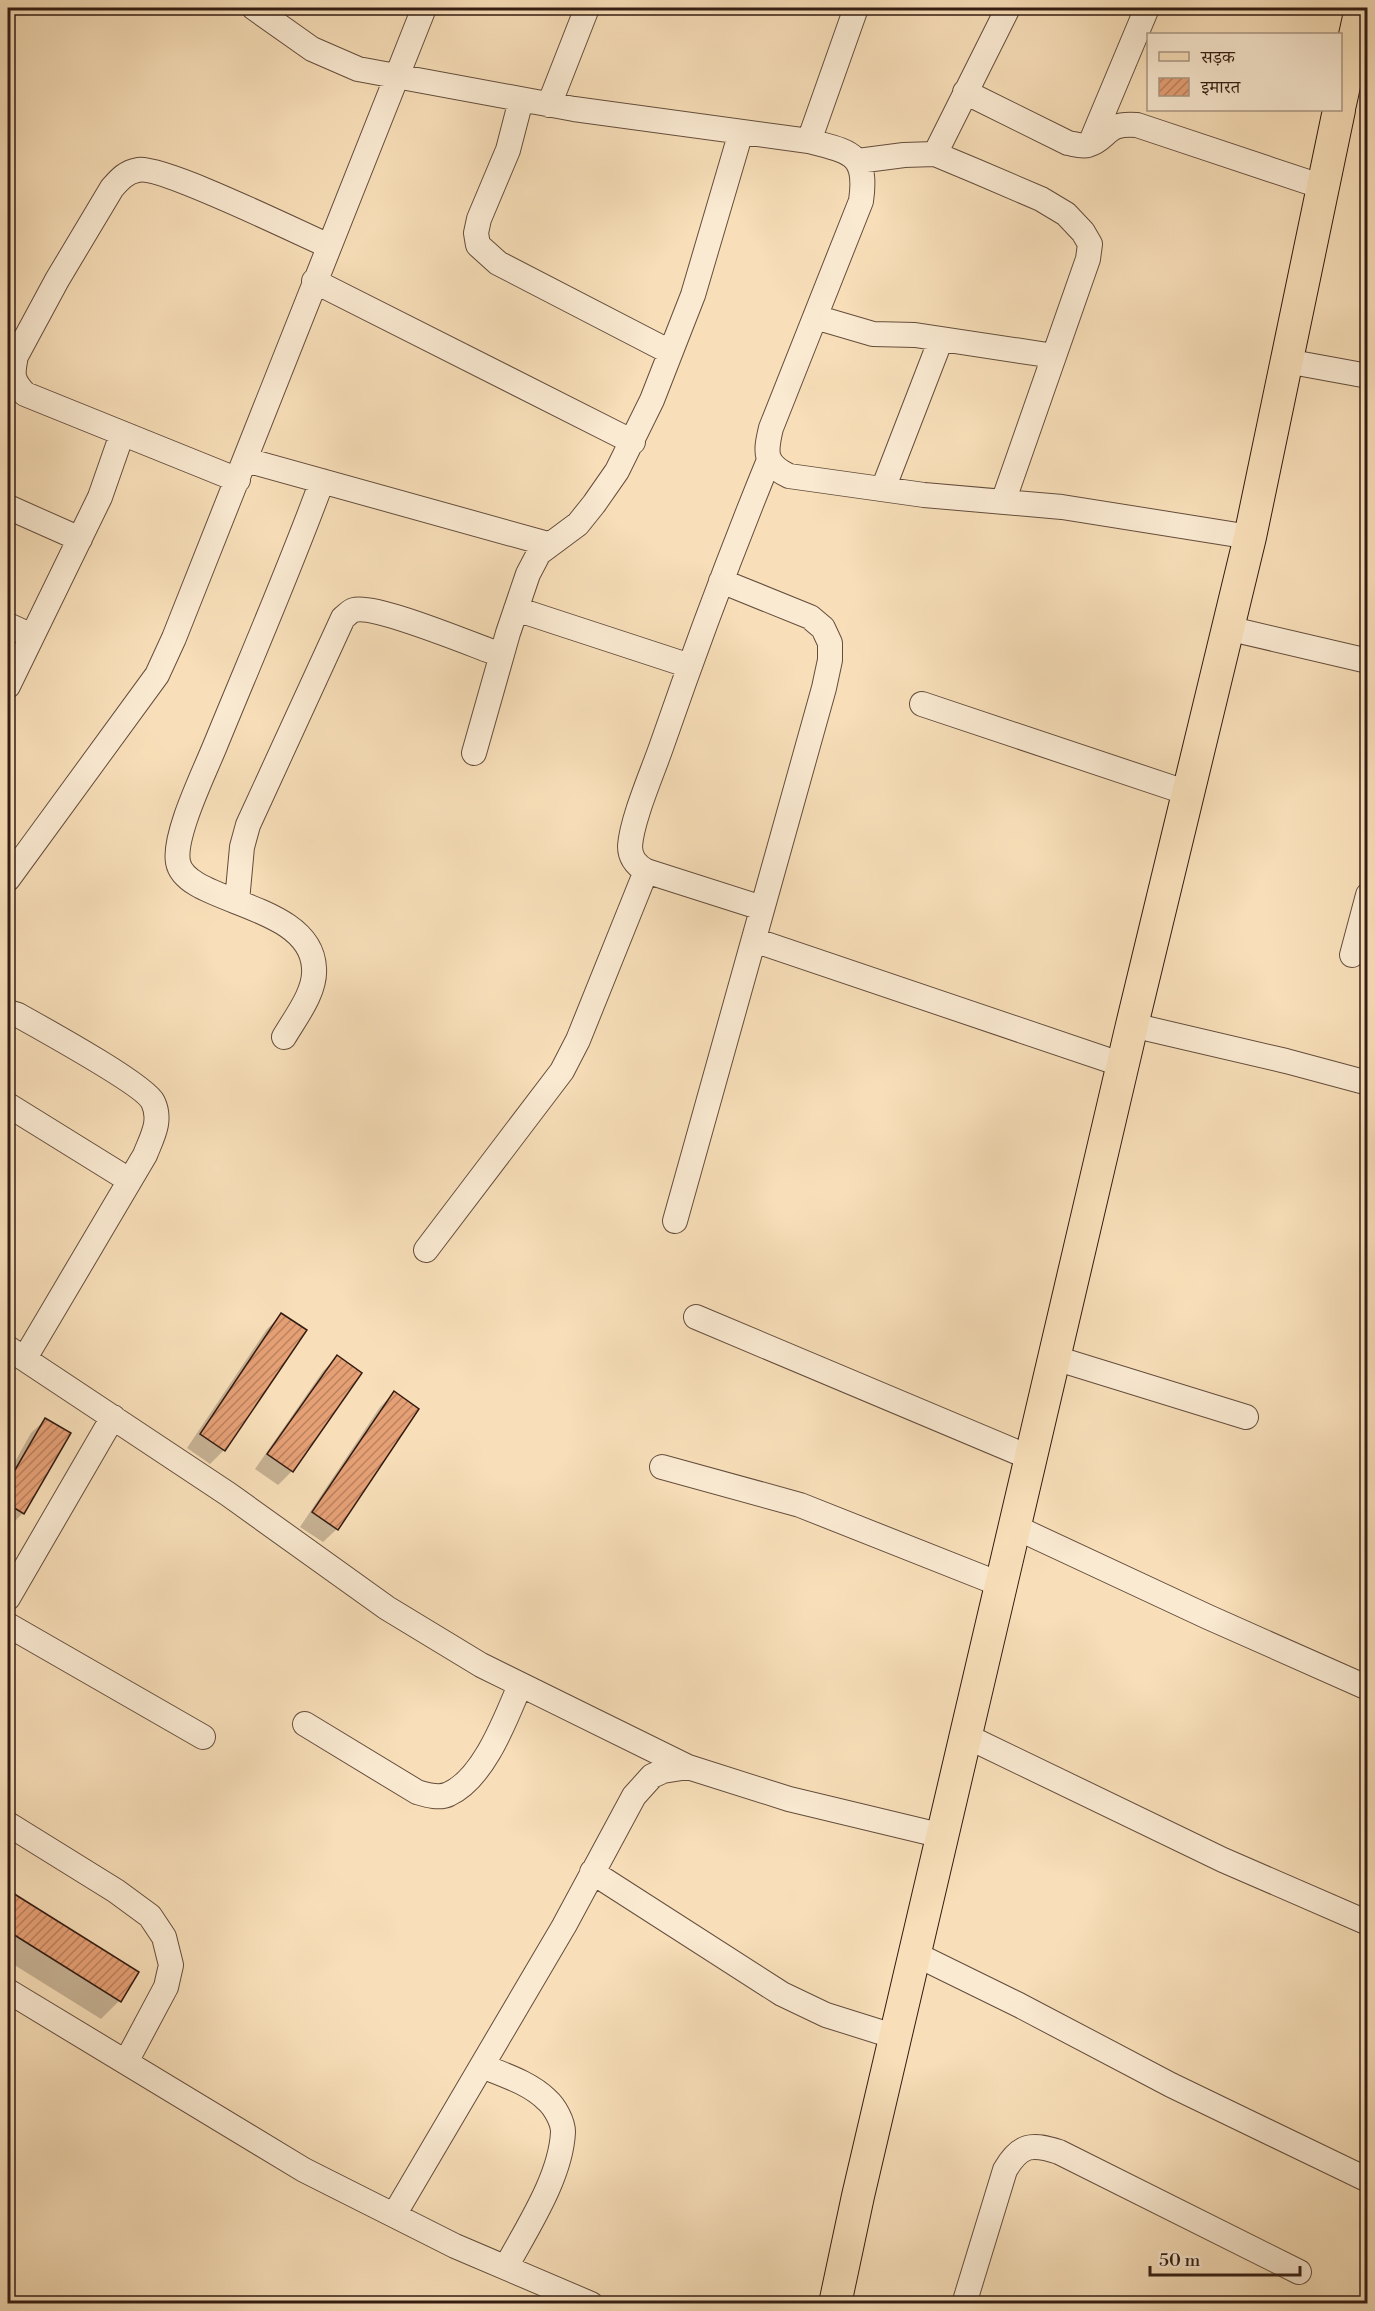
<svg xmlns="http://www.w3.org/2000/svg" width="1375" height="2311" viewBox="0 0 1375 2311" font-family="'Libre Bodoni','Noto Serif Devanagari',serif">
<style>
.shadow{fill:#0003}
.building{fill:url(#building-hatch);stroke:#321c12;stroke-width:1.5}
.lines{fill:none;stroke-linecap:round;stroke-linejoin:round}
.minor-casing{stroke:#644d3c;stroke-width:26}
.major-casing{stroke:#321c12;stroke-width:34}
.minor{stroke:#faead2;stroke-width:24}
.major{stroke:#f8dfb9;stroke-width:32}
</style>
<defs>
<pattern id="building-hatch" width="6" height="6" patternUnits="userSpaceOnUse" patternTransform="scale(1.5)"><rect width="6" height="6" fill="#e6a076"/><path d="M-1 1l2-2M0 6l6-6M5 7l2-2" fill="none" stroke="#bb825f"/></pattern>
</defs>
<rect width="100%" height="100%" fill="#f8dfb9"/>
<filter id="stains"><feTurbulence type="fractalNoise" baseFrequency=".00333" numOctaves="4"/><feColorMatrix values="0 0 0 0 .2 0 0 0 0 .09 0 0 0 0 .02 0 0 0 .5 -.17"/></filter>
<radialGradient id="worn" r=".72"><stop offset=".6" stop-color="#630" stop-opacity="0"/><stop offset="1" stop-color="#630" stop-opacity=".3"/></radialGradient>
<path class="shadow" d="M281,1315L224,1450L210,1464L187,1448L267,1329Z
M337,1357L360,1374L292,1471L278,1485L255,1469L323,1371Z
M394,1393L337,1529L323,1542L300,1527L380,1407Z
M45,1420L23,1513L9,1527L8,1526V1474L31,1433Z
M8,1891L137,1972L119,2001L101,2019L8,1961Z"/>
<path class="building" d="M281,1313L307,1330L225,1451L200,1434Z
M337,1355L362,1373L293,1472L267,1454Z
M394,1391L419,1409L338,1530L312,1512Z
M45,1418L71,1433L24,1514L8,1504V1482Z
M8,1890L139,1972L121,2002L8,1931Z"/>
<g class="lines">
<g class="minor-casing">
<path id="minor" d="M254,8L312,49L358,69L574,109L809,141C849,152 868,152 861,201L771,428C765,453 764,464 789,476L924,495L1062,507L1250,537
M965,92L1068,143C1074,144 1082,147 1088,145C1109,139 1104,122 1137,125L1323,187
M521,100L508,150L479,219L476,233L478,245L498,263L670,352
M549,105L587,8
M809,141L856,8
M1090,144L1147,8
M935,154L1008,8
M858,161L904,155L935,154L978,172L1041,199L1066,214L1083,232L1090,244L1088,259L1003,502
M314,281L633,442
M815,317L873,334L915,335L1054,356
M1286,361L1368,376
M246,460L548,544
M238,480L25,394C12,380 12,375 16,356L57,280L112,188C120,179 126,172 138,170C161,165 299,233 329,246
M883,489L941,339
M8,507L80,539
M516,609L690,666
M8,625L32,636
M1227,628L1368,661
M8,686L100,497L122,434
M922,704L1188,793
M474,753L508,633L528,574L539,553L578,524L594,504L617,471L652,400L693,295L741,132
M8,879L157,675L174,638L424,8
M237,901L242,847L248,825L343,618C347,615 350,611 354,610C376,604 475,646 501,655
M762,908L646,871C636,865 630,858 630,846C632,818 654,769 663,742C696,647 731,553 769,460
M754,940L1123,1065
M1352,955L1368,895
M8,1012L18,1015C41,1028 145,1085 153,1102C162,1121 152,1137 145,1155L25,1358
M1132,1025L1286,1061L1368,1083
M284,1037C295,1018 316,992 314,968C311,902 185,904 178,862C173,836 204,773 215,746C251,658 289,571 322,481
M8,1105L129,1180
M675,1221L824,688L830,660V643L823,628L810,617L721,581
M426,1250L562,1071L578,1040L646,871
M696,1317L1031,1458
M8,1348L228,1494L387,1608L481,1665L688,1767L789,1799L943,1836
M1055,1358L1246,1417
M662,1467L800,1505L1002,1585
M1015,1527L1208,1617L1368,1688
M8,1598L113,1417
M8,1625L203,1737
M305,1724L417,1792C427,1795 439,1799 449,1794C484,1778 506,1718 520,1685
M966,1736L1223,1860L1368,1923
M8,1824L116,1891L150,1916L164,1937L171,1965L166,1987L126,2062
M592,1872L782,1994L826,2015L896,2037
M915,1954L1019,2005L1171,2085L1368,2180
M8,1991L304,2170L455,2246L591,2304
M482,2066C504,2075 530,2083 547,2100C555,2107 563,2122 563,2132C561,2177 527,2228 506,2267
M394,2215L564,1926L634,1796L652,1776L663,1771L688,1767
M964,2304L1005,2170C1020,2144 1032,2143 1059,2152L1299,2272"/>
</g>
<g class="major-casing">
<path id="major" d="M1340,104L1361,8
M835,2304L858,2196L1132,1025L1250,537L1339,110"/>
</g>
<use href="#minor" class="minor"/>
<use href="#major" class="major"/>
</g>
<rect width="1375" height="2311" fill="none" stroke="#f8dfb9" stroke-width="30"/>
<rect x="9" y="9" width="1357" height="2293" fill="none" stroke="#321c12" stroke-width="3"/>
<rect x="15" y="15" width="1345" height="2281" fill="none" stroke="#321c12" stroke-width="1.5"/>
<rect x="1147" y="33" width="195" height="78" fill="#faead2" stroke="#aa9885" stroke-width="1.5"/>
<rect x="1159" y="52" width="30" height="9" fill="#f8dfb9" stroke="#aa9885" stroke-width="1.5"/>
<text x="1201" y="63" font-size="18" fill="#321c12">सड़क</text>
<rect x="1159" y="78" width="30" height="18" fill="url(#building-hatch)" stroke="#aa9885" stroke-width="1.5"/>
<text x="1201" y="93" font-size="18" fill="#321c12">इमारत</text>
<path d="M1150 2266v9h150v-9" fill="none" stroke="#321c12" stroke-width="3"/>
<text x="1159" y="2266" font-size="18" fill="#321c12" stroke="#faead2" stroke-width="4.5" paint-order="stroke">50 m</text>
<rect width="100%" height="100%" filter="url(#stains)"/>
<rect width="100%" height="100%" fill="url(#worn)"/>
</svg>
